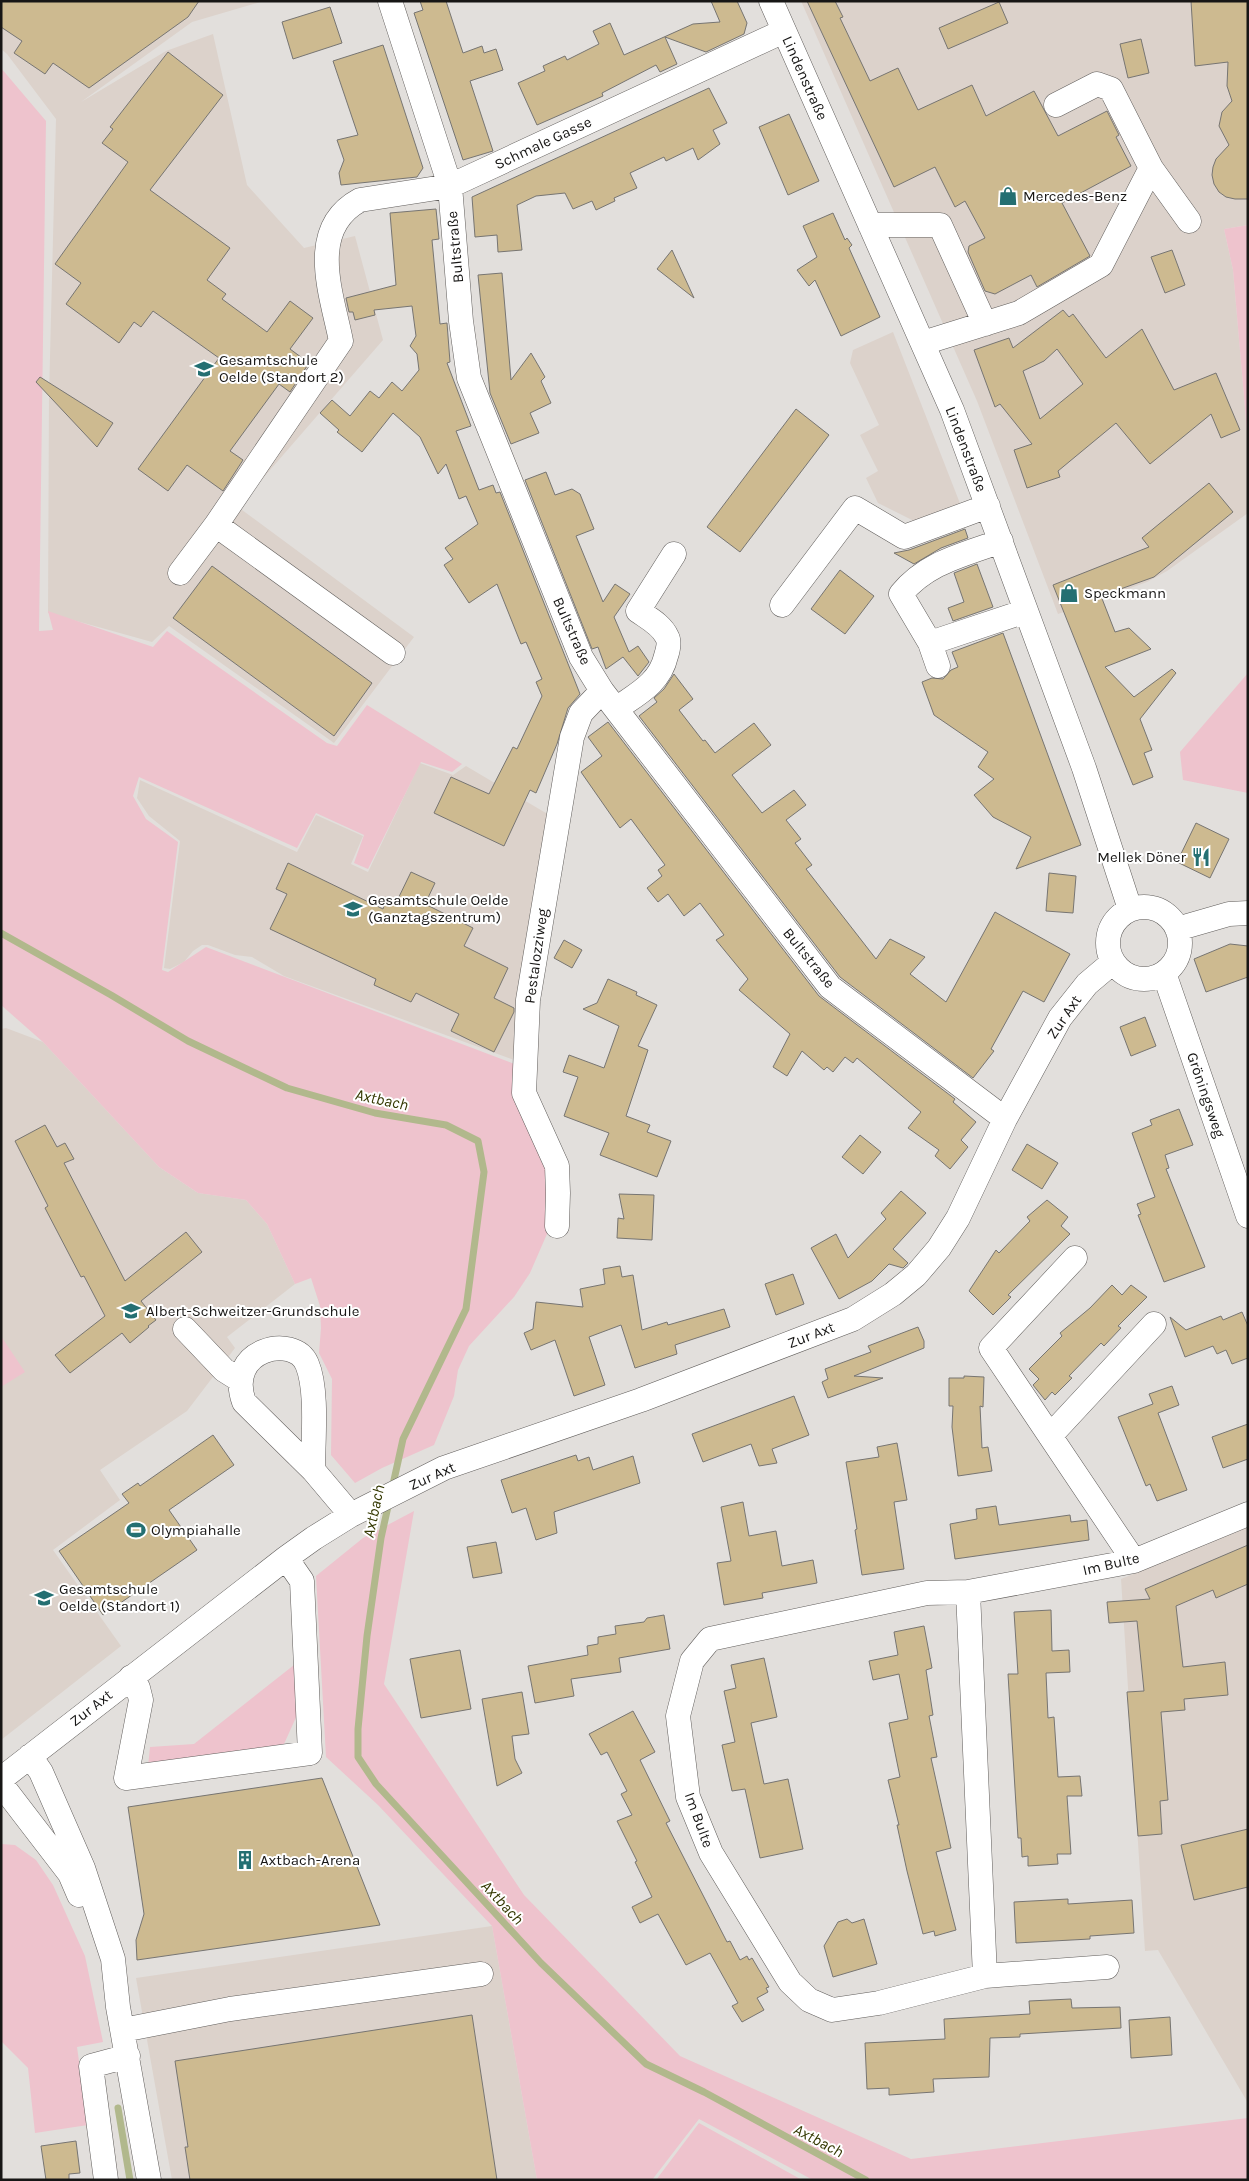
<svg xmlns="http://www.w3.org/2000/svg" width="1249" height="2181" viewBox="0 0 1249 2181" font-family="Karla,sans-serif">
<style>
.built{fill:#dcd2cb}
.green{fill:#eec3cd}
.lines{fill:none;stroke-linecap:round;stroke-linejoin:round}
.stream{stroke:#b1b88c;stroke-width:7}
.building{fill:#cdba90;stroke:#777572;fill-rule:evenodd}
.minor-casing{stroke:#615e5c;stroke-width:25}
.minor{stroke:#fff;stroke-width:24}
.labels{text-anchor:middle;stroke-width:4;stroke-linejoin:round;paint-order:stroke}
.street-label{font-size:15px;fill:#171615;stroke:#fff}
.poi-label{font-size:15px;fill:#171615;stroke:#fff;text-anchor:start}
.water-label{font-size:16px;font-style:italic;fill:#353903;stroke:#fff}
</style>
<rect width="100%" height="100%" fill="#e2dfdc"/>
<path class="built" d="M1,1H264L192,22L81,102L166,51L213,34L247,185L304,248L355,236L383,340L238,507L414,637L334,743L169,626L152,642L48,613L49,397L56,119L7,54L1,49Z
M801,1H1248V225L1224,229L1233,270L1248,443V513L1167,571L1147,582L1058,614L977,401Z
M893,332L961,506L916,522L878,503L866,478L878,471L860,435L879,425L850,363L853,350Z
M420,763L453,775L466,766L551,816L514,1060L284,976L252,957L235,955L208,945H202L193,951L184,962L170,969L164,968L180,841L149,816L137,798L140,780L297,852L316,815L363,836L351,864L368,872Z
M6,1028L43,1042L159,1167L198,1193L246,1200L267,1224L295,1284L227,1337L235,1348L187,1411L100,1470L120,1500L53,1550L121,1646L1,1740V1029Z
M1248,1527V2103L1158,1950L1145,1951L1121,1579Z
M492,1926L537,2180H172L136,1978Z"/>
<path class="green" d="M1,68L46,121L39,631L53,630L48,611L153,647L167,631L327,743L337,746L367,705L462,764L452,772L421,762L368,869L354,863L364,835L316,813L297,848L139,777L133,796L146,819L178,842L162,970L168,972L206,947L517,1065L550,1165V1227L530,1273L514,1297L469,1346L458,1370L454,1396L434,1445L382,1468L355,1483L331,1455L332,1379L319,1353L321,1328L320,1306L311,1278L295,1284L267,1224L246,1200L198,1193L159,1167L43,1042L1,1005Z
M1248,225V443L1233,270L1224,229Z
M1248,673V793L1183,780L1180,752Z
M1,1336L25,1372L1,1387Z
M414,1511L384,1684L524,1895L680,2056L911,2159L1248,2118V2180H813L699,2119L652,2180H537L492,1926L378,1805L326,1757L316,1576L363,1538Z
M294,1665L298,1713L284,1744L267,1751L148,1767L150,1747L194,1744Z
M1,1844L15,1845L36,1860L53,1885L85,1956L103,2042L77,2047L88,2125L35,2133L28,2068L1,2041Z
M699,2123L802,2180H656Z"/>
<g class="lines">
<path class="stream" d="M1,933L111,995L188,1041L287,1088L375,1113L446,1125L478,1141L484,1172L466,1309L403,1439L392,1489
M389,1502L381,1538L367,1636L358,1729V1757L376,1784L541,1963L646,2064L704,2092L866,2180
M118,2108L130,2180"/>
</g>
<path class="building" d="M1,1H199L188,17L89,88L53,63L45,74L14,53L22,41L1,27Z
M420,1H446L463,53L482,46L484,53L496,49L503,70L470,81L493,151L463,160L414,13L423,10Z
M711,1H737L747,23L744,34L706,52L665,37L677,64L660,72L656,65L602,93L603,96L537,125L518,83L545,71L543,66L565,56L567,60L599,44L593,31L610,23L624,55L693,24L720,22Z
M807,1H835L843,17L840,18L870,81L898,68L918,110L972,85L986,116L1034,91L1058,136L1107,111L1119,135L1116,137L1131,166L1062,203L1090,256L1037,287L1031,275L995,294L985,291L968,252L969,246L985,238L965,201L955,207L935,167L894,187Z
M1191,1H1248V199H1235L1226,197L1219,192L1214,184L1212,175L1213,167L1216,159L1229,145L1219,126L1222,112L1232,101L1227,86L1228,62L1195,66Z
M999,2L1008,23L948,49L939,28Z
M330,7L342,43L293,59L282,22Z
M1141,39L1149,73L1128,78L1120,44Z
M383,45L423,168L417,177L341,185L339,173L344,160L337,140L358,135L333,61Z
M168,52L223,95L150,190L230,248L207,280L226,294L222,299L267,332L290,301L313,318L290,349L309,363L290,392L279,384L230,451L243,460L223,491L187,465L168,491L138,469L219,358L153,311L141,327L134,322L119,343L66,304L81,283L55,264L128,162L102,143L113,129L110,127Z
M709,88L727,123L713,130L720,144L698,160L693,148L666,161L664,157L630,173L637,188L614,198L615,201L596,210L592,201L573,209L565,193L536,196L517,205L522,250L498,252L497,235L475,237L472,197Z
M789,114L819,181L788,195L759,127Z
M436,209L439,239L432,240L440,324L447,323L450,362L447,363L471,426L456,431L479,490L493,485L496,493L500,492L580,694L568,708L557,744L536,793L530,790L504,846L434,813L451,777L489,794L513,747L517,749L542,696L536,682L542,679L526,642L521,644L497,584L469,603L444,565L453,559L445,548L478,524L466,496L459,499L446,464L438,474L420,437L393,413L362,452L337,432L339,430L320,413L332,400L350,416L370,391L379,398L392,382L402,391L419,370L417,354L410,346L416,336L412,306L374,310L375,315L355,320L353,312H349L346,298L396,285L390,213Z
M833,213L845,240L847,238L852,245L849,248L880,317L841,336L815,280L809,286L797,270L817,257L803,226Z
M672,250L694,298L657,269Z
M1172,250L1185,285L1165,293L1151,257Z
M502,273L511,380L531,353L545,377L541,381L551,403L530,413L539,433L511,444L490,393L478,275Z
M1063,310L1069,317L1073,314L1106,358L1142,329L1174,390L1216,373L1240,430L1221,438L1211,414L1150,464L1116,423L1058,471L1060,477L1027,488L1014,450L1032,444L1000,404L995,407L974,350L1009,338L1013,348ZM1057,349L1083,384L1040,419L1023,371L1044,361Z
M40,377L113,423L97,447L36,382Z
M796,409L829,435L740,552L707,527Z
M546,472L555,495L572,489L580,494L594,529L576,536L603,602L615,584L630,594L614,617L629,652L638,646L649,662L638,676L623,657L606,669L598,647L592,649L525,480Z
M1209,483L1233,512L1154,577L1101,596L1115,632L1129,628L1151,649L1105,667L1134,697L1172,669L1176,673L1140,719L1152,750L1144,753L1153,777L1133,785L1053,585L1149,547L1142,538Z
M965,529L968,538L941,548L914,564L894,553L909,550Z
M977,564L993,607L953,621L948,608L964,602L954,573Z
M212,566L372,683L334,736L173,618Z
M840,570L874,596L845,634L811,609Z
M1003,633L1081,845L1016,869L1031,837L993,817L974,795L994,779L978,767L988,752L934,715L922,682L932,678L943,679L951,670L958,667L952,652Z
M674,674L693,699L679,710L703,741L705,740L715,753L754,723L771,745L732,775L762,813L794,790L806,805L786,820L801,839L795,843L812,865L806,869L876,959L890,939L925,957L910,974L946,1002L995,912L1070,954L1044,1002L1023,991L991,1049L994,1051L973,1078L840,977L639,716L657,702L654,698L664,689Z
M608,722L819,996L955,1099L953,1102L976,1122L961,1140L968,1147L950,1169L935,1156L939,1150L908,1128L921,1112L857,1058L853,1063L845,1057L833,1072L827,1067L824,1070L802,1051L787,1076L773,1067L790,1034L739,990L748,979L716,940L724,935L700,903L684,916L668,894L658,902L647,888L662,876L658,870L665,865L631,819L620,828L581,772L602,756L588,737Z
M1196,823L1229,839L1210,878L1177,862Z
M288,863L383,909L386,901L395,905L411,872L435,883L425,904L473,928L464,946L508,968L494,998L514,1008V1012L494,1052L451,1031L459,1014L416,993L411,1002L374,985L376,979L270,929L287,894L276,889Z
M1049,873L1076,876L1073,913L1046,911Z
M564,940L582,950L572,968L554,958Z
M1230,944L1248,946V977L1206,992L1194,959Z
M608,979L637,992L636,995L657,1005L638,1046L648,1050L626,1116L650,1125L647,1132L671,1141L657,1177L600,1155L609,1133L564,1116L578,1077L563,1072L569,1055L604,1068L619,1026L583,1009L597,1003Z
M1145,1017L1156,1046L1131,1056L1120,1027Z
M1179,1109L1193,1145L1165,1155L1169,1168L1166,1169L1205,1267L1164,1282L1138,1215L1141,1214L1137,1204L1155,1197L1132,1133L1152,1125L1150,1120Z
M45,1125L57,1147L65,1143L74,1159L64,1163L125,1281L186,1232L202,1252L141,1301L156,1320L148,1326L149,1327L130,1343L122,1333L70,1373L55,1355L105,1316L84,1276L81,1277L45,1208L48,1206L15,1141Z
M860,1135L881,1152L863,1174L842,1157Z
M1027,1144L1058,1163L1042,1189L1012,1170Z
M901,1191L926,1213L893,1249L908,1263L903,1268L889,1264L872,1281L839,1299L811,1248L836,1234L848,1258L886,1219L881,1213Z
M619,1194L654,1195L652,1240L617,1238L618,1218L624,1219Z
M1047,1200L1068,1217L1061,1226L1070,1234L1008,1295L1011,1297L993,1315L969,1291L996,1250L999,1253L1030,1221L1027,1217Z
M620,1266L622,1277L633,1275L642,1330L667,1322L668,1325L724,1309L730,1327L675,1345L677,1354L635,1368L621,1325L589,1337L605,1385L574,1396L555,1340L531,1350L524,1333L533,1329L536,1302L583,1307L580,1289L605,1284L603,1269Z
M793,1274L804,1304L776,1315L765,1284Z
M1112,1285L1122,1295L1131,1285L1147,1297L1118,1326L1121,1328L1104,1346L1101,1343L1069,1376L1072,1378L1055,1395L1052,1392L1045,1400L1033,1385L1039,1379L1029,1369L1062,1336L1060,1333L1090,1308Z
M1242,1312L1248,1326V1358L1232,1364L1226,1350L1217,1354L1213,1346L1185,1357L1170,1317L1186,1330L1221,1316L1223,1320Z
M918,1327L924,1341V1348L854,1376L883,1378L828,1398L822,1382L828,1379L825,1369L871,1352L868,1346Z
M964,1376L984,1377L983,1407L980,1406L982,1448L988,1447L992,1471L958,1476L952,1427L953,1406H949V1378H964Z
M1172,1386L1179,1405L1158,1413L1187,1490L1157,1501L1150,1484L1146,1486L1118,1417L1153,1404L1149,1394Z
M794,1396L809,1435L772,1449L777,1463L759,1466L751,1444L703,1462L692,1434Z
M1248,1424V1459L1223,1468L1212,1437Z
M213,1435L234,1465L169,1510L197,1550L103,1615L59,1551L129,1503L122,1494L138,1483L140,1486Z
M897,1443L907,1500L894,1502L904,1569L862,1575L855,1530L857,1529L846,1462L879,1457L877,1447Z
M576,1455L578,1461L589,1457L593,1470L633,1456L640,1483L554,1512L557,1533L536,1540L526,1508L512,1513L501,1480Z
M743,1502L749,1536L776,1531L782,1566L813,1560L817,1583L762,1593L763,1598L724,1605L717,1563L731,1561L721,1507Z
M996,1506L999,1525L1070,1515L1071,1522L1087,1520L1089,1540L955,1559L950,1524L977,1519L976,1509Z
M496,1542L502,1573L473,1578L467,1547Z
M1248,1545V1584L1216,1598L1213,1590L1176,1606L1183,1667L1225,1662L1228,1695L1184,1699L1185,1710L1161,1712L1168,1800L1160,1801L1162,1834L1138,1836L1127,1692L1144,1691L1137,1621L1109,1623L1107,1602L1150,1599L1145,1589Z
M1051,1610L1052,1651L1069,1650L1070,1672L1046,1673L1048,1718L1054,1717L1058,1777L1080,1776L1082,1796H1067L1071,1854H1057L1058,1864L1028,1866V1856L1022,1857L1021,1838H1018L1008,1674H1018L1014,1612Z
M664,1615L670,1649L619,1658L621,1672L571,1679L574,1696L535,1703L528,1666L588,1655L587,1646L598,1644V1637L616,1634L615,1626L644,1622L647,1618Z
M924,1626L932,1668L926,1670L933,1715L929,1716L937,1757L931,1758L951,1848L936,1852L956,1930L935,1936L934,1931L923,1934L907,1871L897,1825H899L888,1780L900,1777L889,1723L908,1719L899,1674L873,1680L869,1661L898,1655L894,1632Z
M460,1650L471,1709L421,1718L410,1659Z
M764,1658L777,1717L751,1723L764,1784L788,1779L803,1849L760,1858L745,1789L732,1791L722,1745L735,1742L724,1691L736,1688L731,1665Z
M522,1692L529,1734L512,1736L515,1759L522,1773L497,1786L482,1699Z
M633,1711L655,1752L640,1760L670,1821L666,1823L727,1942L730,1941L740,1960L747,1956L749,1960L752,1958L769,1987L766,1988L768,1992L757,1998L764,2010L742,2022L732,2006L738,2003L710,1953L686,1965L658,1914L640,1923L632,1907L652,1897L635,1862L637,1861L617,1821L632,1815L621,1794L627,1791L607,1752L601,1755L589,1734Z
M322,1778L380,1925L137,1960L136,1940L144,1914L128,1807Z
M1248,1829V1887L1194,1900L1181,1845Z
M1068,1899V1904L1132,1900L1134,1933L1090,1936V1939L1016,1943L1014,1902Z
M847,1919L852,1923L864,1919L877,1964L833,1977L824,1946L838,1922Z
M1071,1999L1072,2008L1120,2007L1121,2028L1020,2034V2037L990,2038L989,2077L933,2079L934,2092L889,2095V2088L867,2089L865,2043L945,2039L944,2019L1030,2014L1029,2001Z
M472,2015L497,2180H190L185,2147H188L175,2061Z
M1170,2017L1172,2055L1131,2058L1129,2020Z
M76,2141L80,2173L69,2174V2180H46L41,2146Z"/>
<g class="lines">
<g class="minor-casing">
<path id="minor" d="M390,1L450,186L461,321L469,378L581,657L602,691L830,987L1005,1119
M771,1L952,410L1084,768L1130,909
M1151,168L1189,221
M870,225H940L985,324
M923,343L1019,313L1101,265L1151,168L1111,89L1097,84L1056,105
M180,573L216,525
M782,605L855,508L904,537L988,506
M930,643L1026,611
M393,653L216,525L341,341C332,295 306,229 360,200L450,186L784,31
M938,666L930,643L901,594C927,562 964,555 1001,541
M616,709C637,694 660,683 666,656C668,650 670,642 667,637C662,625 648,618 638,611L674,554
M1108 943a36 36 0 1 1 72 0a36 36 0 1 1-72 0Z
M1177,929L1229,914L1248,913
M1164,973L1248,1216
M557,1226L558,1193L557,1166L524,1093L528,1000L572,737L581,713L602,691
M1075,1258L991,1348L1134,1561
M185,1329L224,1370L240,1380
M1050,1436L1154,1324
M313,1470C313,1440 318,1390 307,1364C294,1333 225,1349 244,1402L313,1470L351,1515
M968,1592L985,1976
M131,1677L138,1688L141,1700L126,1778L310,1753L302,1581L286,1558
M30,1756L41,1772L83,1868L113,1959L118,2007L149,2180
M1,1779L286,1558L314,1538L351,1515L444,1468L641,1400L853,1319L893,1294L916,1275L939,1248L958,1218L1005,1119L1060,1018L1087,984L1113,962
M1,1784L70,1874L79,1895
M1107,1967L985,1976L879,2003L832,2010L809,2000L790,1982L711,1853L688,1797L678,1716L692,1661L710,1639L927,1593L968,1592L1134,1561L1248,1514
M123,2030L230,2009L481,1974
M106,2180L91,2066L128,2056"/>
</g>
<use href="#minor" class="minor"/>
</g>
<defs>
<g id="shop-bare" transform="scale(1.5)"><path d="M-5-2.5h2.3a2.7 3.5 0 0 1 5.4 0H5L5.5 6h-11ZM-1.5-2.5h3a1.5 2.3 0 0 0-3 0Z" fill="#246f72" stroke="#fff" stroke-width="2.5" paint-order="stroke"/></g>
<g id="school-bare" transform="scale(1.5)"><path d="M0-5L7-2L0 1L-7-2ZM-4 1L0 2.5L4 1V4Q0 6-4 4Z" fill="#246f72" stroke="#fff" stroke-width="2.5" paint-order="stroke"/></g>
<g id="restaurant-bare" transform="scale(1.5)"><path d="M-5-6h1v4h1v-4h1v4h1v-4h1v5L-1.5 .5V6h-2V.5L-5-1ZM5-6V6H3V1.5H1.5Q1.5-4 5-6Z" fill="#246f72" stroke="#fff" stroke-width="2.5" paint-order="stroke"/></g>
<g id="stadium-bare" transform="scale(1.5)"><path d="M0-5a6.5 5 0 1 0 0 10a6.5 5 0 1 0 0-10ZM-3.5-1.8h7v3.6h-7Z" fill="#246f72" stroke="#fff" stroke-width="2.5" paint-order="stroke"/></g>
<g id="building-bare" transform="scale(1.5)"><path d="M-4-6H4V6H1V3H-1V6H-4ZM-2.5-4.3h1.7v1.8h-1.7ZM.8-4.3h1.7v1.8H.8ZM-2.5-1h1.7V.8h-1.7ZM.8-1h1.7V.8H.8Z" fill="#246f72" stroke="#fff" stroke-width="2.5" paint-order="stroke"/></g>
</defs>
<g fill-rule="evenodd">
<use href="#shop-bare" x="1008" y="196"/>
<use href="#school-bare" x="204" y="369"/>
<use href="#shop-bare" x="1069" y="593"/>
<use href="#restaurant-bare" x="1201" y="857"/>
<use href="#school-bare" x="353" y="909"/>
<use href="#school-bare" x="131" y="1311"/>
<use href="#stadium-bare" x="136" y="1530"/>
<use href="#school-bare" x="44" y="1598"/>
<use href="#building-bare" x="245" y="1860"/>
</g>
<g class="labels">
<g class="street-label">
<text transform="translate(805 78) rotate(66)" y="5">Lindenstraße</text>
<text transform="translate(543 143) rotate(-25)" y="5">Schmale Gasse</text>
<text transform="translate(455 247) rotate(-95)" y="5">Bultstraße</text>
<text transform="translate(966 449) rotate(69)" y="5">Lindenstraße</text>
<text transform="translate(572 631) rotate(66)" y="5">Bultstraße</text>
<text transform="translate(536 956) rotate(-82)" y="5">Pestalozziweg</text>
<text transform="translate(809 958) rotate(51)" y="5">Bultstraße</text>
<text transform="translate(1064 1017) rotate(-56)" y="5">Zur Axt</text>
<text transform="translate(1206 1095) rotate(71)" y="5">Gröningsweg</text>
<text transform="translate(811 1335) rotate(-21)" y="5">Zur Axt</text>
<text transform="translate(432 1476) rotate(-24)" y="5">Zur Axt</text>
<text transform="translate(1111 1564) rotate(-13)" y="5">Im Bulte</text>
<text transform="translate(91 1708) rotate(-38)" y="5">Zur Axt</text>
<text transform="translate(699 1820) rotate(70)" y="5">Im Bulte</text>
</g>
<g class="poi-label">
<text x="1023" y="201">Mercedes-Benz</text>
<text x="219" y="365">Gesamtschule<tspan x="219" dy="17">Oelde (Standort 2)</tspan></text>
<text x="1084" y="598">Speckmann</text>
<text x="1186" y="862" text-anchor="end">Mellek Döner</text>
<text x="368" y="905">Gesamtschule Oelde<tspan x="368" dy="17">(Ganztagszentrum)</tspan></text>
<text x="146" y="1316">Albert-Schweitzer-Grundschule</text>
<text x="151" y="1535">Olympiahalle</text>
<text x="59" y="1594">Gesamtschule<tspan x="59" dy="17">Oelde (Standort 1)</tspan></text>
<text x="260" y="1865">Axtbach-Arena</text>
</g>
<g class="water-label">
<text transform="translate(382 1099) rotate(12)" y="6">Axtbach</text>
<text transform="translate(373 1511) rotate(-78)" y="6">Axtbach</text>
<text transform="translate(503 1902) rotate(47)" y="6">Axtbach</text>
<text transform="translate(819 2140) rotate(28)" y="6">Axtbach</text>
</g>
</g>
<rect width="1249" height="2181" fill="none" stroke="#171615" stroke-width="5"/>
</svg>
